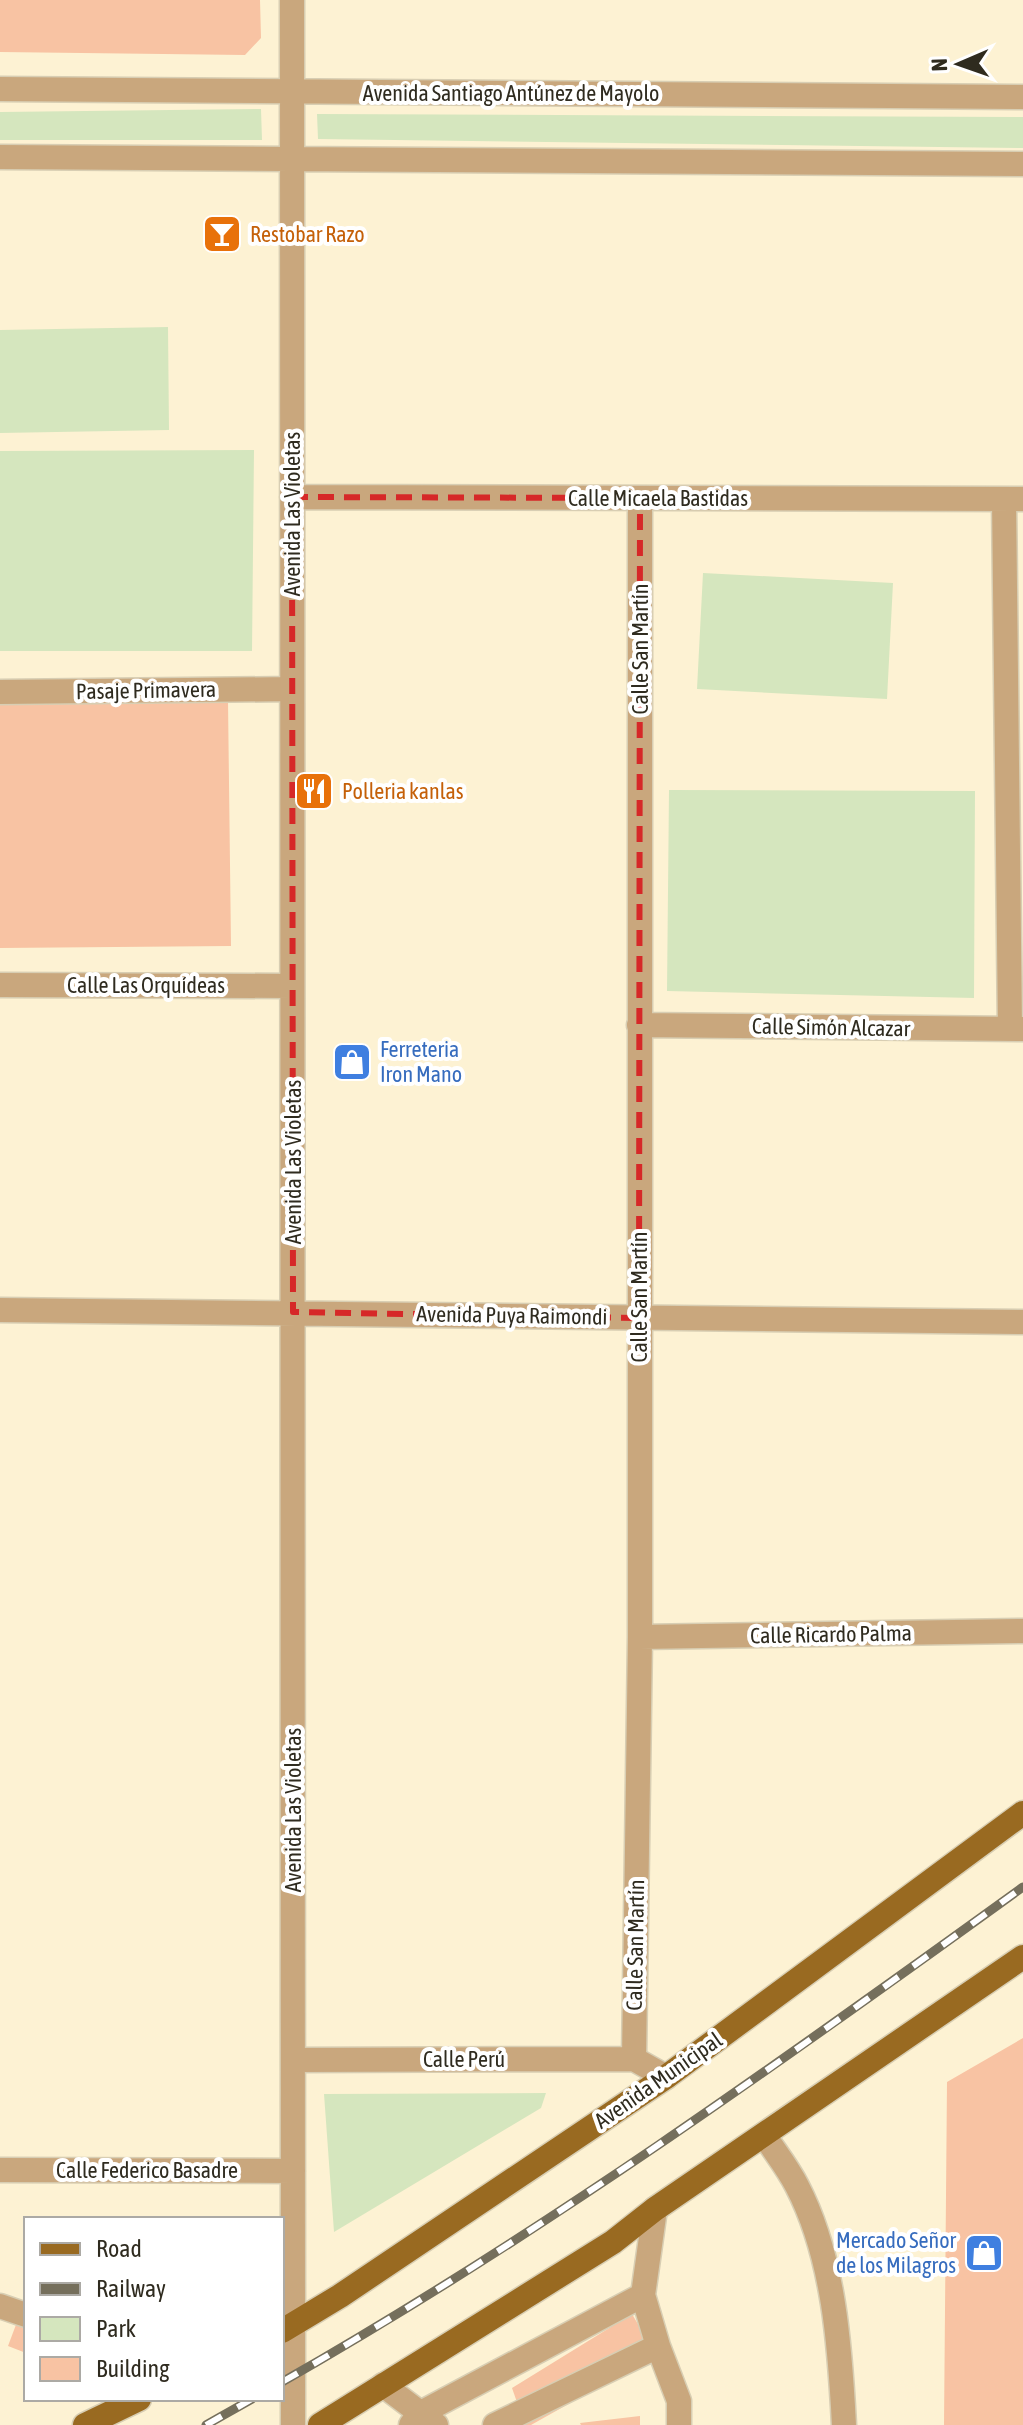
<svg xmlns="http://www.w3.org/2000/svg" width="1023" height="2425" viewBox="0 0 1023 2425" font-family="'Asap Condensed',sans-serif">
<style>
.green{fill:#d5e6be}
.building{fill:#f8c3a3}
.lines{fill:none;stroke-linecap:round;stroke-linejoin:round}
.minor-casing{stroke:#d8ceb3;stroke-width:27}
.major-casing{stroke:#d8ceb3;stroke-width:27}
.minor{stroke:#c9a77d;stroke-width:24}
.major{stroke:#996a21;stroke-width:24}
.rail-casing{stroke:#756f5c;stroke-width:9}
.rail{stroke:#fff;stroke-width:6;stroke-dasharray:18;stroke-linecap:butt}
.marked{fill:none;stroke:#d62828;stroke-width:6;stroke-dasharray:16 10;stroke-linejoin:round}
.labels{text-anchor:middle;stroke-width:8;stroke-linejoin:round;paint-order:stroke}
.street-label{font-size:22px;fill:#2f2b1f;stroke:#fff}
.food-label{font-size:22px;fill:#c56008;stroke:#fff;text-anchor:start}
.shop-label{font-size:22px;fill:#366cbe;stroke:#fff;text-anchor:start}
</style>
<rect width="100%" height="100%" fill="#fdf2d3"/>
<path class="green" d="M261,109L262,140H0V112Z
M317,114L1023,117V148L318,139Z
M168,327L169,430L0,433V330Z
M254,450L252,651H0V451Z
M703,573L893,583L887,699L697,689Z
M669,790L975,791L974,998L667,991Z
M546,2093L541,2108L334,2232L324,2094Z"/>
<path class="building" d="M0,0H260L261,38L245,55L0,52Z
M228,701L231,946L0,948V702Z
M1023,2038V2425H944L947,2082Z
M23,2306L26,2307V2353L8,2346Z
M632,2314L656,2355L531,2425H525L512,2388Z
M640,2416V2425H581L580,2423Z"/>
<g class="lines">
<g class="minor-casing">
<path id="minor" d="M292,0L293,2425
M0,89L1023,97
M0,157L1023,164
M292,497L1023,499
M1004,499L1010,1029
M0,692L292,689
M0,985L292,986
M639,1025L1023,1029
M0,1310L1023,1322
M640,1637L1023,1631
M634,2059L640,1637V498
M293,2060L634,2059L666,2077
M764,2135C775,2152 788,2168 797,2186C834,2257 840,2347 844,2425
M0,2170L293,2171
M0,2306L26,2315
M658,2346L679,2401V2425
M383,2385L436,2425
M411,2425L419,2414L643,2295
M495,2425L658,2346L643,2295L655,2209"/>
</g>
<g class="major-casing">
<path id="major" d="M282,2331L340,2296L666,2077L1023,1813
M85,2425L139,2399
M320,2425L613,2242L655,2209L1023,1957"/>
</g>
<use href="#minor" class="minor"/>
<use href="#major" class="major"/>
<g class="rail-casing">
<path id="rail" d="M282,2382C540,2235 782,2061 1023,1887
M206,2425L252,2399"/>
</g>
<use href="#rail" class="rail"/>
</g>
<path class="marked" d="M292,497L640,498L639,1318L293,1312Z"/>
<defs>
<g id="bar-square" transform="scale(2)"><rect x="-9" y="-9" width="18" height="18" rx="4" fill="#e8710a" stroke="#fff"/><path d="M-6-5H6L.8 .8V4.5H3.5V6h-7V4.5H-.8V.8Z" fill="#fff"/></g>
<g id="restaurant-square" transform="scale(2)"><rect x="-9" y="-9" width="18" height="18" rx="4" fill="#e8710a" stroke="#fff"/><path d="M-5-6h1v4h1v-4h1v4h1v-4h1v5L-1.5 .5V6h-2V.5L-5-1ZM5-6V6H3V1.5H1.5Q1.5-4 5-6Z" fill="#fff"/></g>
<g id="shop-square" transform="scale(2)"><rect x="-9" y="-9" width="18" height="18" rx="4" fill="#3f7fe0" stroke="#fff"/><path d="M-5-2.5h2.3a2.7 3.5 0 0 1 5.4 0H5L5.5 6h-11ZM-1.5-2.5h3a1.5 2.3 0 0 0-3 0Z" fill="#fff"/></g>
</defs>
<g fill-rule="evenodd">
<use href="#bar-square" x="222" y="234"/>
<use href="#restaurant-square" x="314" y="791"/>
<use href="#shop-square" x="352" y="1062"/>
<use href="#shop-square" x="984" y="2253"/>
</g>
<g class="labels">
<g class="street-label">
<text x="511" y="101">Avenida Santiago Antúnez de Mayolo</text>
<text x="658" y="506">Calle Micaela Bastidas</text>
<text transform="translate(292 514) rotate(-90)" y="8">Avenida Las Violetas</text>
<text transform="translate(640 649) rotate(-90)" y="8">Calle San Martín</text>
<text transform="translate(146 690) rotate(-1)" y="8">Pasaje Primavera</text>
<text x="146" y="993">Calle Las Orquídeas</text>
<text transform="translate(831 1027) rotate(1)" y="8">Calle Simón Alcazar</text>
<text transform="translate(293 1162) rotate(-90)" y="8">Avenida Las Violetas</text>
<text transform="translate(639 1297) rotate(-90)" y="8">Calle San Martín</text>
<text transform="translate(512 1315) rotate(1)" y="8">Avenida Puya Raimondi</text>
<text transform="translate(831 1634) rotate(-1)" y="8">Calle Ricardo Palma</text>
<text transform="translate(293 1810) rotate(-90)" y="8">Avenida Las Violetas</text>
<text transform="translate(635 1945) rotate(-89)" y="8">Calle San Martín</text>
<text x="464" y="2067">Calle Perú</text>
<text transform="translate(658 2080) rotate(-35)" y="8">Avenida Municipal</text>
<text x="147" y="2178">Calle Federico Basadre</text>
</g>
<g class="food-label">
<text x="250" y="242">Restobar Razo</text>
<text x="342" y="799">Polleria kanlas</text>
</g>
<g class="shop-label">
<text x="380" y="1057">Ferreteria<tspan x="380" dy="25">Iron Mano</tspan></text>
<text x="956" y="2248" text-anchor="end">Mercado Señor<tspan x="956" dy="25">de los Milagros</tspan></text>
</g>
</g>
<rect x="24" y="2217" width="260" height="184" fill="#ffffff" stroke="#acaaa5" stroke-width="2"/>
<rect x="40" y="2243" width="40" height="12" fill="#996a21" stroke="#acaaa5" stroke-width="2"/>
<text x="96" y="2257" font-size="24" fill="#2f2b1f">Road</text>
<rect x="40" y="2283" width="40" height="12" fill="#756f5c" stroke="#acaaa5" stroke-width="2"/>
<text x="96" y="2297" font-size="24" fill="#2f2b1f">Railway</text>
<rect x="40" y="2317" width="40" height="24" fill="#d5e6be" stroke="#acaaa5" stroke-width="2"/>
<text x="96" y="2337" font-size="24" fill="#2f2b1f">Park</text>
<rect x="40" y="2357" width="40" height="24" fill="#f8c3a3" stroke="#acaaa5" stroke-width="2"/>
<text x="96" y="2377" font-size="24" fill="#2f2b1f">Building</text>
<g transform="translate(959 64) rotate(268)" stroke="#ffffff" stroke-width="6" paint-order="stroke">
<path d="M0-6L14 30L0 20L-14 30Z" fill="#2f2b1f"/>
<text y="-12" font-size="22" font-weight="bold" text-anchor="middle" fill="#2f2b1f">N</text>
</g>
</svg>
